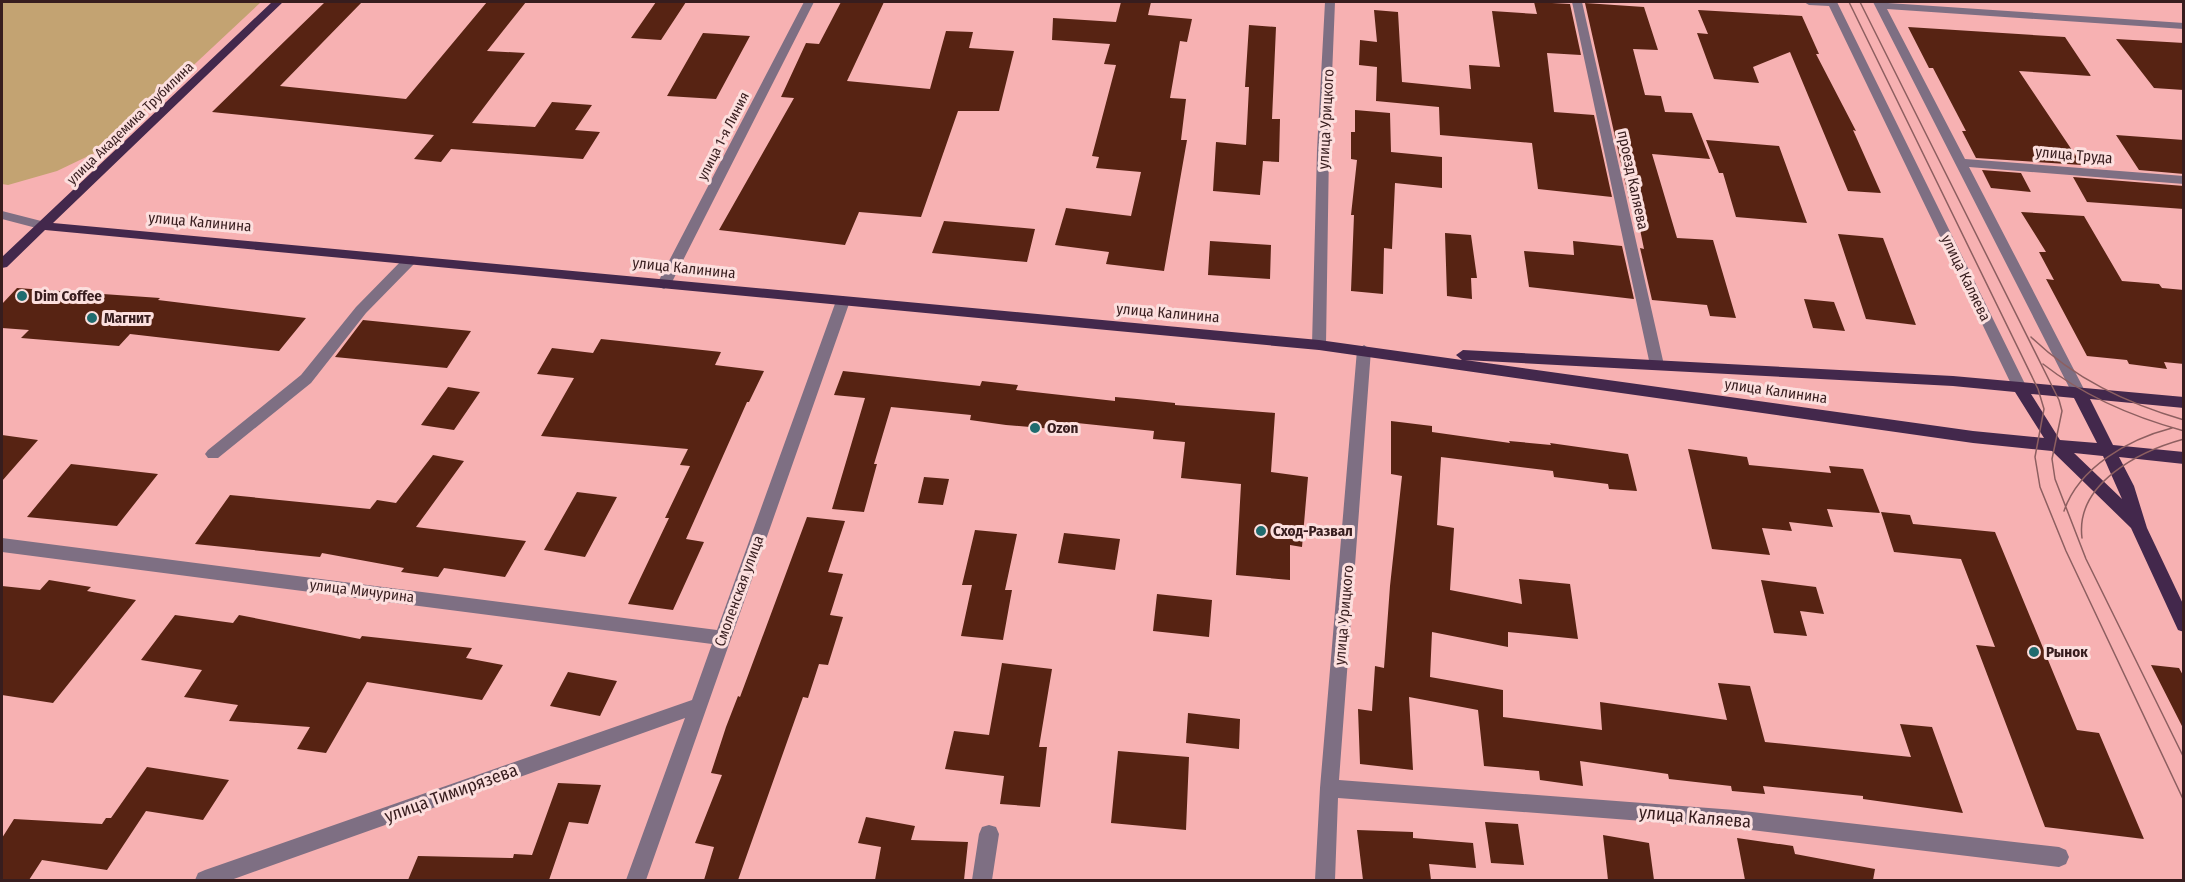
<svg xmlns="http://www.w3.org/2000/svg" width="2185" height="882" viewBox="0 0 2185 882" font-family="'Fira Sans Condensed',sans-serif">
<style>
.green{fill:#c3a372}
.building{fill:#572313}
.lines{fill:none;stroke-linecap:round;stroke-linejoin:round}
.minor{fill:#7e6f83;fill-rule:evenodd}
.major{fill:#43284c;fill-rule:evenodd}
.tram{stroke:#8d5f60;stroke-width:1.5}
.poi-dot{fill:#206c6f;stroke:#fcdfde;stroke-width:2}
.labels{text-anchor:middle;stroke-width:6;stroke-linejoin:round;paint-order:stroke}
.far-street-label{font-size:14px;fill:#371d1e;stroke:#fcdfde}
.street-label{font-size:15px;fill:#371d1e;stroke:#fcdfde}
.poi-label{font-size:15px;font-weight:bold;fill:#371d1e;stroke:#fcdfde;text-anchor:start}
.near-street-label{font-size:18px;fill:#371d1e;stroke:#fcdfde}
</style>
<rect width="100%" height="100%" fill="#f7b1b2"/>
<path class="green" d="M2,2H261L105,148L57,171L8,185L2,184Z"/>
<path class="building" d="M325,2H362L280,86L406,99L487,2H526L487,51L525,53L472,123L535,127L552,102L592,105L575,130L600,132L583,159L451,149L441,162L414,159L434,135L212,112Z
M656,2H686L661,40L631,38Z
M841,2H884L847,81L930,89L946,31L973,32L969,48L1014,51L999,111H958L921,217L859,212L845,245L719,230L794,98L781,97L806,43L819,44Z
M1121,2H1151L1148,15L1192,19L1187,42L1180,41L1170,98L1186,99L1181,140H1187L1164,271L1106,264L1109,252L1055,245L1066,208L1131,216L1141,172L1096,168L1099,157L1092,156L1116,65L1104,64L1110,44L1052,40L1053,18L1116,22Z
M1534,2L1570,4L1581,55L1547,53L1554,112L1594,115L1612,197L1538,189L1532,143L1440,135L1439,107L1376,101L1377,67L1359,65L1360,40L1377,42L1374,10L1398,12L1402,82L1471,89L1469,65L1500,67L1492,11L1537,14Z
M1585,3L1644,7L1658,50L1633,49L1645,95L1661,96L1665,112L1692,113L1710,159L1652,154L1677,238L1713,240L1736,318L1710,316L1707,305L1652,300L1640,248L1644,249L1634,200L1629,199Z
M1698,10L1802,16L1819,54H1816L1856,131L1853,130L1881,193L1848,191L1790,52L1753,67L1759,83L1714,79L1697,33L1708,34Z
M1249,25L1276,27L1272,119H1280L1279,162L1263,161L1260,195L1213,191L1216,142L1246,145L1249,87H1245Z
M1908,27L2065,37L2091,76L2019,71L2082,165L1976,158L1962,131H1966L1933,68H1929Z
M703,33L750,36L716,99L667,96Z
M2116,39L2184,43V90L2154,88Z
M1355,110L1390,113L1391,152L1442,157V188L1395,183L1392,249L1384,248L1383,294L1351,291L1354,215H1351L1357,160L1351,159V132H1355Z
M2116,135L2184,140V174L2139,170Z
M1706,140L1779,146L1807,223L1736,217L1723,173H1719Z
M1982,170L2021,173L2031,192L1991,188Z
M2073,177L2184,186V209L2087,202Z
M2021,212L2084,216L2122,281L2159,284L2162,288L2184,290V364L2164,362L2167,369L2129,364L2127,360L2087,356L2046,279L2054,280L2039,252H2046Z
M944,221L1035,229L1027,262L932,253Z
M1445,233L1471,235L1477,278H1471L1472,299L1447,296Z
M1838,234L1883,238L1916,325L1866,319Z
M1210,241L1271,245L1270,279L1208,275Z
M1573,241L1622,246L1634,299L1529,287L1524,251L1574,255Z
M17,288L160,298L158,300L306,318L279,351L130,334L119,346L21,338L29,330L2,328V304Z
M1804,299L1834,302L1845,331L1813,328Z
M363,320L471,331L447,368L335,357Z
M601,339L721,352L715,365L764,371L749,402H747L686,539L704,542L673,610L628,604L669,518H665L690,466L680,465L688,449L541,436L574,378L537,374L552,348L593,353Z
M843,371L980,386L982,381L1018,385L1016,390L1115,401V397L1137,399L1175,403V405L1275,413L1271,472L1308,477L1302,547L1290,545V580L1236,575L1241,484L1181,478L1185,442L1153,439L1154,431L1077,423L1076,431L1006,425L970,420L971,415L891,407L874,464H877L864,512L832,509L865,398L834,395Z
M448,387L480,392L454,430L421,425Z
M1391,421L1432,426V432L1510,443L1509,441L1551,445L1550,443L1628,454L1637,491L1609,489L1608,484L1554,477L1553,471L1441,457L1437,525L1454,528L1450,590L1522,604L1519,579L1570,584L1578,639L1508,632V647L1432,632L1430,677L1503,690V717L1602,730L1600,702L1727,720L1718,683L1750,686L1765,742L1911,757L1900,724L1932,727L1963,813L1863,799V796L1763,786L1765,794L1732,791L1731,786L1669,779L1668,774L1580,761L1583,786L1540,780L1539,771L1484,766L1478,710L1409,697L1413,770L1360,764L1358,709L1372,711L1375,666L1384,668L1390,586L1402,476L1391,474Z
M2,435L38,440L2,481Z
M1688,449L1747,457L1749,465L1831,473L1829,466L1863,469L1880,513L1827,509L1833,527L1789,522L1792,531L1762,528L1770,555L1712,549Z
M433,455L464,461L416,527L526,541L505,577L444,568L438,577L401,572L404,568L322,553L320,557L195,544L230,495L370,509L377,500L396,503Z
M71,464L158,474L117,526L27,517Z
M924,477L949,479L943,505L918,503Z
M577,492L617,497L585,557L544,550Z
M1881,512L1910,515L1913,524L1995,532L2077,730L2099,733L2144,839L2045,827L1976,645L1995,647L1961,559L1894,552Z
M807,517L845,521L828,572L843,574L830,615L843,617L828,665L819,664L808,698L803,697L738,880H704L714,847L695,843L722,775L711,773L726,727L738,696L740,697Z
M975,530L1017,534L1005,590H1012L1003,640L961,636L972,585H962Z
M1064,533L1120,539L1115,570L1058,563Z
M49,580L91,587L87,591L136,600L53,703L2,695V586L40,590Z
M1761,580L1816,587L1824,614L1800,611L1807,636L1774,633Z
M1157,594L1212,600L1209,637L1153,631Z
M175,615L233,623L239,615L360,639L362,636L472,648L466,658L503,665L482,700L367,682L326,753L297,749L310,727L229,721L238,705L184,697L202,670L141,660Z
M1002,663L1052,669L1039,747H1047L1040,807L1000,804L1004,776L945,769L954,731L989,735Z
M2151,665L2179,668L2184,677V730Z
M568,672L617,681L600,716L550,706Z
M1188,713L1240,719L1239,749L1186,743Z
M1118,751L1189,757L1186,830L1111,823Z
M147,767L229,780L203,820L146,811L107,870L42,860L29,880H2V838L14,819L102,824L106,818H111Z
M558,783L601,785L588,824L569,822L549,880H408L418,856L513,858L514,854L532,855Z
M866,817L915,826L911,840L968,842L964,880H875L881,847L858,843Z
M1485,822L1518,824L1524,865L1491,863Z
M1357,830L1413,832V838L1473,843L1476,868L1429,864L1431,880H1363Z
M1603,835L1649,843L1654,880H1608Z
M1737,838L1793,846L1795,854L1875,869L1873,880H1745Z"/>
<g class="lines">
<path class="minor" d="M804,2H814L671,284L664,289L659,287L657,284Z
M1325,2H1335L1329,150L1326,345L1319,350L1312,345L1317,150Z
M1572,2H1582L1664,365L1657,370L1650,365Z
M1804,2H1837L2027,388L2025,392H2015L2013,388L1829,6L1809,5Z
M1873,2L2184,23V29L1887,9L1965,159L2184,176V184L1969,167L2087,395L2085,399H2075L2073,395Z
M2,211L49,223L50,226L44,230L2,219Z
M410,256L415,257L417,260L415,263L366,313L311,383L218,458H208L205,454L208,450L301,375L356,307L405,257Z
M843,296L850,301L646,880H626L685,718L231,880H195L198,873L205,870L692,700L712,644L2,552V538L717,630L836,301Z
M1364,345L1371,350L1339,780L1735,810L2059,847L2066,850L2069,857L2066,864L2059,867L1735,828L1338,798L1335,880H1315L1320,788L1357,350Z
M989,825L996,827L999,834L992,880H972L979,834L982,827Z"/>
<path class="major" d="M272,2H283L53,223L1319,340L1462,360L1456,355L1463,350L1953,376L2184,397V408L2090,399L2113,445L2184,452V464L2119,457L2134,486L2147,528L2184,606V632L2178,630L2131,528L2052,451L1973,443L1319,350L45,230L7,267L2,268V257ZM1465,360L1953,386L2015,392L2044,438L1973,431ZM2031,394L2074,398L2097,443L2060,440ZM2074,453L2103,456L2122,499Z"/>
<path class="tram" d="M1849,2L2038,389L2044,409L2035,457L2040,487L2066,551L2184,801
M1860,2L2059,400L2062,411L2052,459L2055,479L2086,559L2184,758
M2031,337C2075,379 2126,403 2184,420
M2043,364C2085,397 2133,417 2184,431
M2064,511C2079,467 2129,439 2172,428
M2082,538C2075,483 2140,451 2184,439"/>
</g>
<g class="poi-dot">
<circle cx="22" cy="296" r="6"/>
<circle cx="92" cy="318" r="6"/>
<circle cx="1035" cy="428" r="6"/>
<circle cx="1261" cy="531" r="6"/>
<circle cx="2034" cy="652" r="6"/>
</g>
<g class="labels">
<g class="far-street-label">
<text transform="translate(130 123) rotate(-44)" y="5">улица Академика Трубилина</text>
<text transform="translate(723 136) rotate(-63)" y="5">улица 1-я Линия</text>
</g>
<g class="street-label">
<text transform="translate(1326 119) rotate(-87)" y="5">улица Урицкого</text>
<text transform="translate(2074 155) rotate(5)" y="5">улица Труда</text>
<text transform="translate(1633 180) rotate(78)" y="5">проезд Каляева</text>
<text transform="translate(200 222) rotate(5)" y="5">улица Калинина</text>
<text transform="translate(684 268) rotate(6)" y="5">улица Калинина</text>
<text transform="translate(1966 278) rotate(64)" y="5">улица Каляева</text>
<text transform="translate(1168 313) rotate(5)" y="5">улица Калинина</text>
<text transform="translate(1776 391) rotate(8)" y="5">улица Калинина</text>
<text transform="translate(362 591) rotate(7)" y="5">улица Мичурина</text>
<text transform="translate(739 591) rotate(-70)" y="5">Смоленская улица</text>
<text transform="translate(1344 615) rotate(-85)" y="5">улица Урицкого</text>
</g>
<g class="poi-label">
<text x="34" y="301">Dim Coffee</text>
<text x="104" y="323">Магнит</text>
<text x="1047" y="433">Ozon</text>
<text x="1273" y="536">Сход-Развал</text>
<text x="2046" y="657">Рынок</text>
</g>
<g class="near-street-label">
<text transform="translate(451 793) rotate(-20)" y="6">улица Тимирязева</text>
<text transform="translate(1695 817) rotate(5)" y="6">улица Каляева</text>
</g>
</g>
<rect width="2185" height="882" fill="none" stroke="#371d1e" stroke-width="6"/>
</svg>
